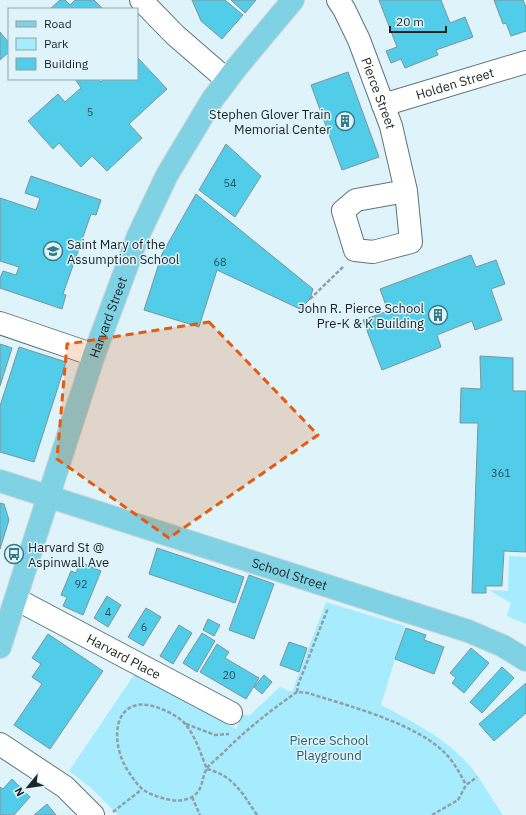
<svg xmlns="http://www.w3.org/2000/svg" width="526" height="815" viewBox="0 0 526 815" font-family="'IBM Plex Sans',sans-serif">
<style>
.green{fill:#a6ecfe}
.building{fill:#52cde9;stroke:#7e9398}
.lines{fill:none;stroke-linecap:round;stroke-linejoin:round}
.minor-casing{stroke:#60747a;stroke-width:24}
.major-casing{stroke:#d2d3d4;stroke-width:24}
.path{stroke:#8f9fa3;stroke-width:2.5;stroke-dasharray:4 2;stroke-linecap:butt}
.minor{stroke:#fff;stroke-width:22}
.major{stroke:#7fd2e3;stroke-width:22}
.marked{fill:#e8590c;fill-opacity:0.2;stroke:#e8590c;stroke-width:3;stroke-dasharray:8 5;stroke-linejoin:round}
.labels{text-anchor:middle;stroke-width:3;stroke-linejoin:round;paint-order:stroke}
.number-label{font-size:11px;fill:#2a4e57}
.street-label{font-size:13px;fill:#1c2426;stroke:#def4fa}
.poi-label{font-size:13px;fill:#1c2426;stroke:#def4fa;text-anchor:end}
.park-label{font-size:13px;fill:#2c5f6b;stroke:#def4fa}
</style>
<rect width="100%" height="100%" fill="#def4fa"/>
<path class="green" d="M509,556L526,557V624L507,616L511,603L489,590L508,591Z
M326,602L405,626L381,705C413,722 447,739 470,766C481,779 493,801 503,815H118L90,787L69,771L138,669L236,729L243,714L249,716L280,687L292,692Z"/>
<path class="building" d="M60,0H65L70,5L75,0H94L103,9H50Z
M192,0H225L243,15L222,39L201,21Z
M231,0H256L245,13Z
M379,0H441L450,23L465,17L473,37L436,50L438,55L405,68L401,59L391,63L386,51L397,47Z
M494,0H523L526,7V31L511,36L506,23L503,24Z
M0,32L9,43V52L0,60Z
M137,57L167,89L129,124L142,138L107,171L92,156L81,167L59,143L53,149L28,121L58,94L65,102L81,88L75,79H98L101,82L104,79H137Z
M348,72L379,157L342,170L311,85Z
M226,144L261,176L235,217L199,190Z
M31,176L101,200L96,215L91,214L63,294L66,295L62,309L0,288V278L3,271L16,275L19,267L0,261V198L36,210L40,198L25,193Z
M196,194L313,289L310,299L300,309L217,270L199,327L144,310L162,254Z
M471,255L476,267L496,260L505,284L491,289L502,320L475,330L472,321L437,335L441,347L382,370L363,320L388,311L380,289Z
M0,344L12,348L0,386Z
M19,347L66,362L34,462L0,452V406Z
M480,356L513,358V391H526V552L504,551L502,586H486V593H472L478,423H460L461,388L481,389Z
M0,503L4,504L9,520L0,549Z
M157,548L244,577L235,603L149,574Z
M80,562L101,571L83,615L63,606L67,597L61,595L71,571L76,573Z
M249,575L274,584L254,639L229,630Z
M107,596L121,605L108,627L94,618Z
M146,608L161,617L143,646L128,637Z
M208,619L220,625L214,636L203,630Z
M179,625L192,633L173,664L160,656Z
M406,628L426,635L424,640L444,647L434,674L395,659Z
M202,633L215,641L197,672L183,663Z
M48,634L103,671L50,749L14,725L42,684L32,677L41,664L32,658Z
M289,642L307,648L299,672L280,665Z
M217,644L229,652L225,658L259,678L246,699L200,672Z
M471,648L489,663L464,693L452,683L456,678L450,673Z
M502,667L514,678L482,713L470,702Z
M264,675L272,682L262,694L254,687Z
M526,683V713L494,741L479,724Z
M12,779L30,797L14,815H0V787L3,789Z
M47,804L56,815H34Z"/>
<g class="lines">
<g class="minor-casing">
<g id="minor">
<path d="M141,0L175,35L227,80"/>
<path id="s1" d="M338,0L344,9L359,40L391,126L406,191L411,242L373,252L355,250L343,211L356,200L406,191"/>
<path id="s2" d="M383,105L526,62"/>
<path d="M0,323L94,355"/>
<path id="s3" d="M16,599L231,713"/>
<path d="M0,744L65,787L93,815"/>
</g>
</g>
<g class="major-casing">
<g id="major">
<path id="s4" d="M0,481L468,631L503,646L526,660"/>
<path id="s5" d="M0,647L94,355L138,236L167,175L212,100L237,67L293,0"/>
</g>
</g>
<path class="path" d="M310,299L344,266
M297,692L298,685L328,608
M186,724L215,735L229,734
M192,797L200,815
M113,812L141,790
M257,815C242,793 234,776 207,769C201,755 196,737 186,725C182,719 171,713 164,710C115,688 107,738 128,771C135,781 139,789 151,794C163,799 179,804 192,797C204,790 201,778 207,768C212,762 219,757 225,751C247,729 271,710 297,692L308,693C348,706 413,722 444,752C453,761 460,773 466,785
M432,815L458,800L466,785L477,777"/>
<use href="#minor" class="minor"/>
<use href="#major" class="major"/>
</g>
<path class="marked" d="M209,322L318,435L169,538L57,459L67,344Z"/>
<defs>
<g id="building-ring" transform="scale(1)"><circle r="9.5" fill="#def4fa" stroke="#357989" stroke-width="1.5"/><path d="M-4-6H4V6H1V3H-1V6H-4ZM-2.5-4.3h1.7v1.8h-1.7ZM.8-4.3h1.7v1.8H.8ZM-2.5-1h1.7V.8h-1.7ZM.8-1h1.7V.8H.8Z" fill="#357989"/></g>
<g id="school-ring" transform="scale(1)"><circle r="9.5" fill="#def4fa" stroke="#357989" stroke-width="1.5"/><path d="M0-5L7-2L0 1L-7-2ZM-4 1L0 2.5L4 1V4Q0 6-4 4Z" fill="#357989"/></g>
<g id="bus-ring" transform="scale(1)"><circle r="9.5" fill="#def4fa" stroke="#357989" stroke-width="1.5"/><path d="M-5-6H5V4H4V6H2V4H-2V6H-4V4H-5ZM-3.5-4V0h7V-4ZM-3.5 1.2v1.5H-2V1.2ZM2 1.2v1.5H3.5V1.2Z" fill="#357989"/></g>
</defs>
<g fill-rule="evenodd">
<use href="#building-ring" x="345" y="121"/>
<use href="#school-ring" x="53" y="251"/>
<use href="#building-ring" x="438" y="315"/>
<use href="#bus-ring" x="14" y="554"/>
</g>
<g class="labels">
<g class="number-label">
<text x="90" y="116">5</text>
<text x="230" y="187">54</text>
<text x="220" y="266">68</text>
<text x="501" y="477">361</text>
<text x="81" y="588">92</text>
<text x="108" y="616">4</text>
<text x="144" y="631">6</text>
<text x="229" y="679">20</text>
</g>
<g class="street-label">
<text dy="5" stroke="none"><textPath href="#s2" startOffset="75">Holden Street</textPath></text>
<text dy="5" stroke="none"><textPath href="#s1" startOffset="102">Pierce Street</textPath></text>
<text dy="5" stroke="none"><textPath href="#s5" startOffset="347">Harvard Street</textPath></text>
<text dy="5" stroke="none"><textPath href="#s4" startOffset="304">School Street</textPath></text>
<text dy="5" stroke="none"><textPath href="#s3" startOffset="122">Harvard Place</textPath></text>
</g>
<g class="poi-label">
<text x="331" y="119">Stephen Glover Train<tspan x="331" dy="15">Memorial Center</tspan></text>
<text x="67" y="249" text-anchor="start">Saint Mary of the<tspan x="67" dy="15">Assumption School</tspan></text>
<text x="424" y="313">John R. Pierce School<tspan x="424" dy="15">Pre-K &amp; K Building</tspan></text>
<text x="28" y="552" text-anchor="start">Harvard St @<tspan x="28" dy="15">Aspinwall Ave</tspan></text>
</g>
<g class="park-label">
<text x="329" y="745">Pierce School<tspan x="329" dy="15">Playground</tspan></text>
</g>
</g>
<rect x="8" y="8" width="130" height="72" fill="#def4fa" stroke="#90a1a5"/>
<rect x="16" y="21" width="20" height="6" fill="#7fd2e3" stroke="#90a1a5"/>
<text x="44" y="28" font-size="12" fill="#1c2426">Road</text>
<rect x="16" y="38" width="20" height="12" fill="#a6ecfe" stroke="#90a1a5"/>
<text x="44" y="48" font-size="12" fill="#1c2426">Park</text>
<rect x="16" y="58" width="20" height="12" fill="#52cde9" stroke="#90a1a5"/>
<text x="44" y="68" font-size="12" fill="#1c2426">Building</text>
<g transform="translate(28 787) rotate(241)" stroke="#def4fa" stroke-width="3" paint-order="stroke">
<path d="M0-3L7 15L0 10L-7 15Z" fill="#1c2426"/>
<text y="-6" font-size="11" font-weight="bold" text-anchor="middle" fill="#1c2426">N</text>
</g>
<path d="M390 26v6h56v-6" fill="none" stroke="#1c2426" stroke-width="2"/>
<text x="396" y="26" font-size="12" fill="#1c2426" stroke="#def4fa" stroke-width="3" paint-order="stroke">20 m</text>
</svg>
